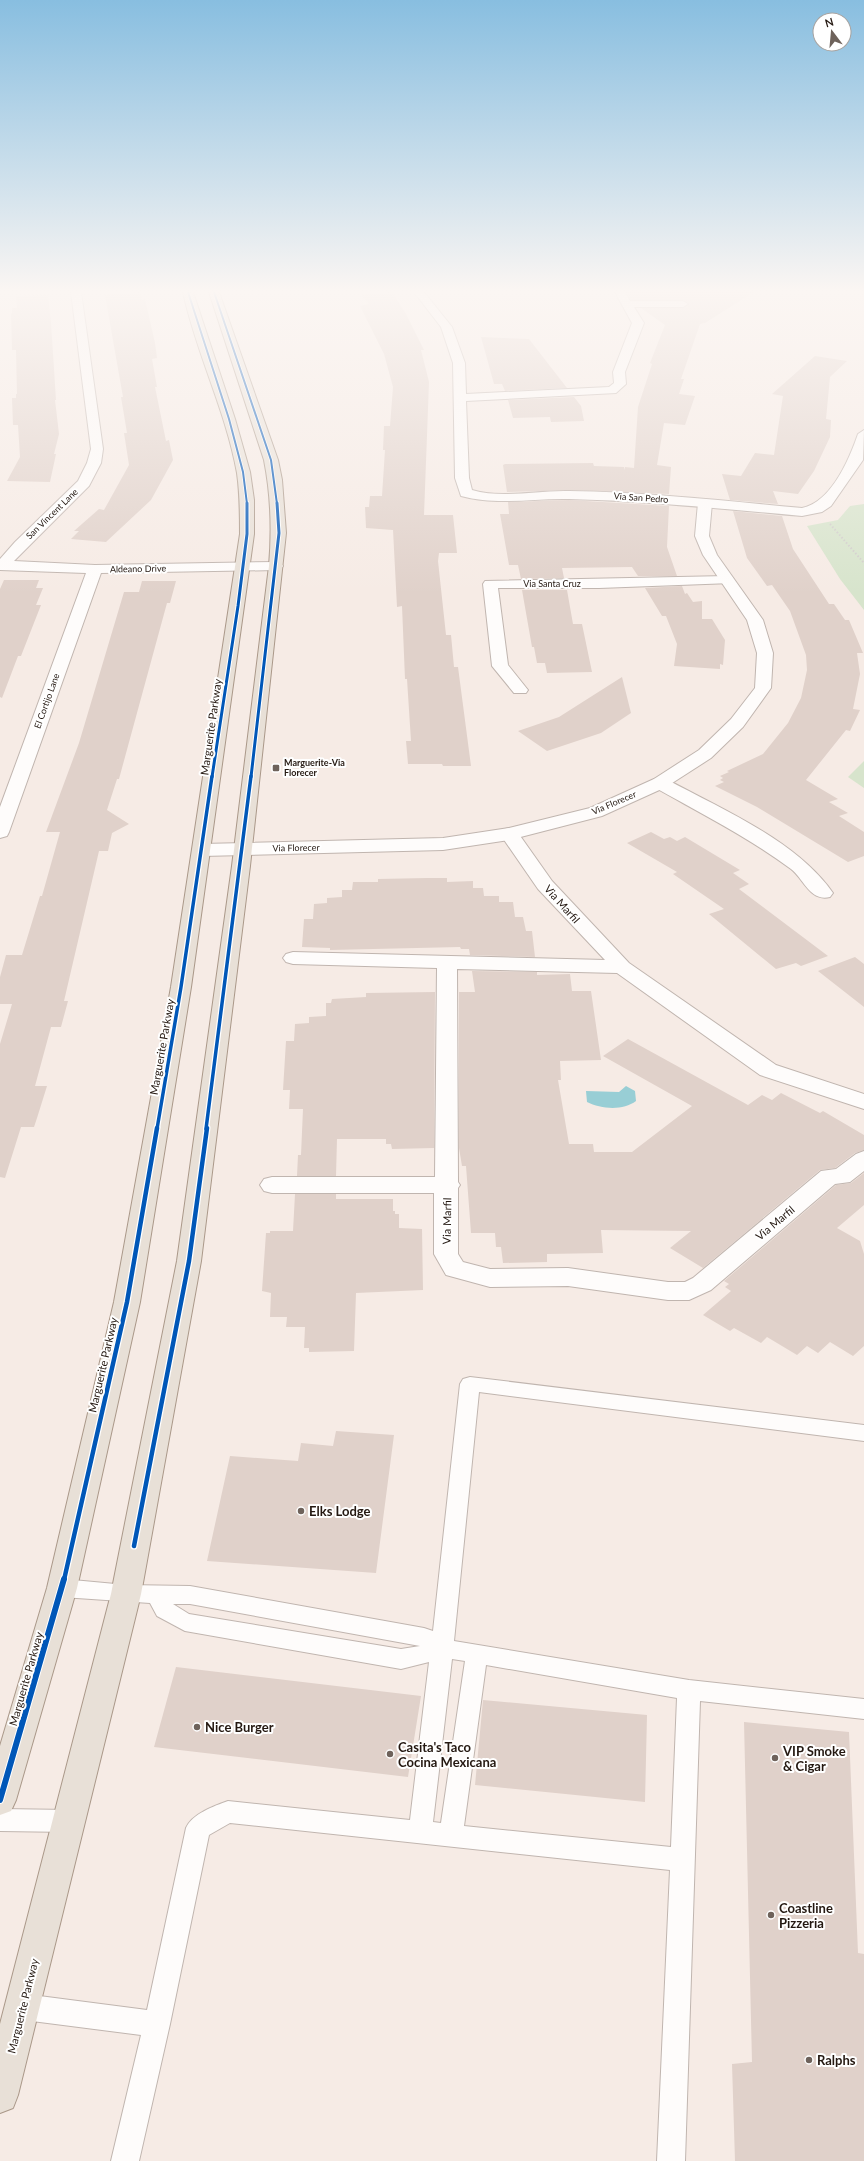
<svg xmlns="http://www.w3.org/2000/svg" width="864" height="2161" viewBox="0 0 864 2161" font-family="Lato,sans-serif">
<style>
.green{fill:#d7e4cc}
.water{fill:#98ced5}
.building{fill:#e0d1ca}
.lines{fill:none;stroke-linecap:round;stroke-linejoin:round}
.service-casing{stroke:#c0b5af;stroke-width:2}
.minor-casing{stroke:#c0b5af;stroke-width:2}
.tertiary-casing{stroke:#c0b5af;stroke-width:2}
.primary-casing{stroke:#aa9889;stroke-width:2}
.path{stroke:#d1cdcb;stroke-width:2;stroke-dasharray:1.5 2;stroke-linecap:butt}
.service{fill:#fefcfb;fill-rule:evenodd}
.minor{fill:#fefcfb;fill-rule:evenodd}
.tertiary{fill:#fefcfb;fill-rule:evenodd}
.primary{fill:#e8e0d7;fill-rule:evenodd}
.cycleway-far4-casing{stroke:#fff;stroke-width:3.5}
.cycleway-far3-casing{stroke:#fff;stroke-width:5}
.cycleway-far2-casing{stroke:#fff;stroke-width:6}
.cycleway-far1-casing{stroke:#fff;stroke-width:7}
.cycleway-casing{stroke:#fff;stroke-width:8}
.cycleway-far4{stroke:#0057b8;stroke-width:2}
.cycleway-far3{stroke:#0057b8;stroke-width:3}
.cycleway-far2{stroke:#0057b8;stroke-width:3.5}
.cycleway-far1{stroke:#0057b8;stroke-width:4.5}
.cycleway{stroke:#0057b8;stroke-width:6}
.poi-dot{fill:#6e625b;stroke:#fff;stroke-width:1.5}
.labels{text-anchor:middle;stroke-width:4;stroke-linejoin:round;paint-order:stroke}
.far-street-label{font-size:9px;fill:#241811;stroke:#fff}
.far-poi-label{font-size:9px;font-weight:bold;fill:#241811;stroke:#fff;text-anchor:start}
.street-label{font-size:11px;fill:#241811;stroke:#fff}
.near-poi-label{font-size:13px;font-weight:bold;fill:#241811;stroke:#fff;text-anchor:start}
</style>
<rect width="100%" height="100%" fill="#f6ebe5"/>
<path class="green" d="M864,504V610L840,579L807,526L838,520L850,506Z
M864,761V788L848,777Z"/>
<path class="water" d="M626,1086L635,1091L636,1101C623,1111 601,1109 587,1102L586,1091L619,1092Z"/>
<path class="building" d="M140,292L142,300L145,299L155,343L157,358L152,359L157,387H155L166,441L169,440L173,460L151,500L106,542L71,539L79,531H74L99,509L104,510L129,465L124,433H127L121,397H123L105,295Z
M392,292L406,314L424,350H421L429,382L424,515H453L457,553H439L438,561L446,635H451L454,667H458L471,766H443L442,764H408L406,741H411L407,679H405L402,606L397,607L393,530L366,528L365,507H369L370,496H382L385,450H383L384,426H390L393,387L384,354L360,306L369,304L361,295Z
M627,292H754L705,323L700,324L681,379H684L679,394L695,396L685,425L664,423L657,465L671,467L669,494L569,490L507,492L503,465L505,464L593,463L594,466L624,467L625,470V467L634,468L638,407L652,364L650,363L665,325L641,308H683L689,303L683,300H631Z
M43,295H48L51,323L56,400H55L59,434L54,454H56L50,482L7,481L20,457L18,425H13L12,398H16V394H17L16,350H12L11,314L12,313V308H17L16,296Z
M481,337L529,339L567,388L505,391L502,384H494Z
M815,356L847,361L830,377L826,419L831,420L830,437L814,471L798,494L773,491L778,504L730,500L722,474L741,476L755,453L774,455L783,396L772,394Z
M574,397L581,406L584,421L551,422L550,417L513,418L508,400Z
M569,500L669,506L667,547L677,576H638L632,567L562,568L564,578L521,579L518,565H509L500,514H509L508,502Z
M733,511L782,516L793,549L829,604H834L845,620H849L863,653H857L860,674L853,709L860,710L850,731L846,730L806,780L838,799L829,802L848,813L839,816L864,832V856L848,862L757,807L715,786L724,782L720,780L723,778L720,776L729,772L727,771L763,754L788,723L801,698L807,670L806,655L790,611L772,585L767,586L747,558Z
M4,580H39L36,588H43L36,605H41L21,656H18L2,698L0,697V589Z
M142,581H176L170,603H167L119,779H117L107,810L129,824L112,833L108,851H99L64,1001H68L61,1027H51L35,1086H47L37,1118L34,1127H21L5,1178L0,1177V1044L12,1004H0V977L6,955H22L40,896H42L60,832H46L79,743L124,592H139Z
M682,586L685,594L687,593L693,602L702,601V619H712L725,640L723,665L720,664V669L674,666L677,644L666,616H662L645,588Z
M522,590H567L573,624H582L592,672L547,673L545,663H537L534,647H532Z
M622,677L631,713L601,733L547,751L518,731L559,717Z
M651,832L664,839L670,837L677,841L685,837L740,870L733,873L749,884L739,889L828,956L801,966L796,963L776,969L709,914L724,909L673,874L677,872L627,843Z
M427,878H447V882L473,881V888H483L484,896H499V902H513L515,917H523L526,931H532L535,957L470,955L469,949H461L460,947L330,950V948L302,947L304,919H313L314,904L327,903V898L342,897V890H352L353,882H378V879Z
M855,957L864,964V1007L818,971Z
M472,971L537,972V975L570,974L572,991H591L601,1060L560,1061L561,1080H558L569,1144H593L594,1152H632L692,1106L603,1056L628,1039L748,1105L762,1095L772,1100L781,1093L820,1113L823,1111L864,1135V1150L855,1153L835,1168L820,1170L703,1268L670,1248L691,1231L601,1230L603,1253L547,1254V1262L503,1263L501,1247H496L495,1233H471L466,1166H462L459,1148V992H475Z
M435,992L434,1148L392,1149L391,1144H386V1139H337L336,1176H297L298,1155H301L303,1109H289L290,1090H283L286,1041H294L295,1024L309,1023V1017L326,1016V1003H331L332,999L366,997V993Z
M864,1173V1205L837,1228L860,1241L864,1254V1346L853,1356L830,1342L818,1353L807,1346L797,1355L767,1337L761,1343L734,1328L730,1331L703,1315L731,1291L725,1287L729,1284L724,1281L836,1185L851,1183Z
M295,1194H336V1199H393V1211H395V1214H399V1228L422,1229L423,1290L356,1293L354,1351L309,1352V1348H304L305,1327H286L287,1317H270L271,1293L262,1291L266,1233H270V1231H293Z
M336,1431L394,1435L376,1573L207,1561L230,1456L298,1461L301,1443L333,1446Z
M176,1667L421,1696L408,1777L154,1747Z
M483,1700L647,1715L645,1802L475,1785Z
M744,1722L849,1732L858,1953L864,1954V2161H735L732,2064L752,2062Z"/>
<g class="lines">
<g class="service-casing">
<path id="service" d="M470,1377L864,1425V1441L479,1392L454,1641L689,1680L864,1699V1719L700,1701L685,2161H657L670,1870L230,1823L209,1835L170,2024L139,2161H111L141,2035L24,2020L15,2016L11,2007L15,1998L24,1994L147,2010L186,1828C192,1814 214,1806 228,1801L410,1820L429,1662L401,1669L185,1631L157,1616L150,1603L62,1597L54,1594L51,1588L54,1582L62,1579L126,1585L190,1586L424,1628L433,1631L460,1384L463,1379ZM173,1604H190L420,1646L401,1649L189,1614ZM452,1659L465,1661L441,1823L433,1822ZM486,1665L677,1698L671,1847L464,1826Z
M0,1809L70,1810L78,1813L82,1821L78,1829L70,1832L0,1831Z"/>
</g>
<g class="minor-casing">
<path id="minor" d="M71,292H81L103,449L101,463L89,486L14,561L95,565L276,562L281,563L283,566L281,569L276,570L101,573L9,832L7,836L0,838V807L86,573L0,570V559L15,542L78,481L87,463L91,449Z
M414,292H424L452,327L465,363L466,394L609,387L614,383L613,372L632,323L615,292H625L630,301H683L688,304L683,307H634L644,323L625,372L626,384L616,393L466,401L469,478L472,490C503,499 537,490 569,491C647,492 725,501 802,508C831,502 849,460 858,434L864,430L863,460L831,506L822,512L802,516C725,509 647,501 569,499C532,498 498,506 461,496L455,478L453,363L441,327Z
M727,576L732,577L734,580L732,583L599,588H498L508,665L528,690L526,693H514L492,666L483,584L485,581Z
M660,778L666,779C721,809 796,840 833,893L830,897C810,902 804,879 791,869C748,837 700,813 654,787L651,783L654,779Z
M509,828L516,830L552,881L629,963L776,1065L864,1094V1109L760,1075L617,973L457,969L458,1182L460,1185L458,1188V1254L463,1262L490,1269L568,1268L668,1282H685L693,1278L821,1171L836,1169L856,1154L864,1151V1171L850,1182L835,1184L711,1290L689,1300H668L568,1286L490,1287L446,1275L434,1254V1193H272L264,1191L260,1185L264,1179L272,1177H435L437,968L293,964L286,962L283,958L286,954L293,952L605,960L538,889L500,834L502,830Z"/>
</g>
<g class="tertiary-casing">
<path id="tertiary" d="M705,499L712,503L709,536L717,555L763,620L773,653L771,688L743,727L711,758L666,787L602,816L509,840L443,850L202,856L195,854L193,850L195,846L202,844L443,838L509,828L590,808L654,779L699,750L731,719L755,688L757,653L747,620L703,555L695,536L698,503Z"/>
</g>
<g class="primary-casing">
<path id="primary" d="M183,292H193L235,419L250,472L254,500V534L191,987L140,1302L77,1588L16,1800L11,1811L0,1815V1746L47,1588L114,1302L171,987L240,534C240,513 240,494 237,473C226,411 196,353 183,292Z
M209,292H219L278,460L282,480L286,533L250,866L201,1261L141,1594L18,2095L13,2108L0,2113V2024L111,1594L177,1261L232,866L269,566C272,530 271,495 264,460Z"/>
</g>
<path class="path" d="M830,524L864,563"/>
<use href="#service" class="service"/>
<use href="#minor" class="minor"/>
<use href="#tertiary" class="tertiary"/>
<use href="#primary" class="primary"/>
<g class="cycleway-far4-casing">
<path id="cycleway-far4" d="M188,292L229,419L243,472L247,504
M214,292L271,460L277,504"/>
</g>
<g class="cycleway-far3-casing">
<path id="cycleway-far3" d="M212,777L238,606L247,534V503
M251,777L279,533L277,503"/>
</g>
<g class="cycleway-far2-casing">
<path id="cycleway-far2" d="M157,1129L181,987L212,776
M206,1129L251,776"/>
</g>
<g class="cycleway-far1-casing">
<path id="cycleway-far1" d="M134,1546L189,1261L207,1128
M64,1580L127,1302L157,1128"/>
</g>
<g class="cycleway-casing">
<path id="cycleway" d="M0,1800L64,1579"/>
</g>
<use href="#cycleway-far4" class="cycleway-far4"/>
<use href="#cycleway-far3" class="cycleway-far3"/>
<use href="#cycleway-far2" class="cycleway-far2"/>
<use href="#cycleway-far1" class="cycleway-far1"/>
<use href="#cycleway" class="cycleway"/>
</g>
<linearGradient id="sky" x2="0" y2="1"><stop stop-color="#88bee0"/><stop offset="0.49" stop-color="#fbf6f3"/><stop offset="1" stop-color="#fbf6f3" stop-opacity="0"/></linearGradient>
<rect width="864" height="594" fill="url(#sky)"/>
<g class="poi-dot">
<rect x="272" y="764" width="8" height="8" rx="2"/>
<circle cx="301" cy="1511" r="4"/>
<circle cx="197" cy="1727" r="4"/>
<circle cx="390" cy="1754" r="4"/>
<circle cx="775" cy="1758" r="4"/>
<circle cx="771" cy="1915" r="4"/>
<circle cx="809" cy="2060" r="4"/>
</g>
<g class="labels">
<g class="far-street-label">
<text transform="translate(641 498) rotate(4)" y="3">Via San Pedro</text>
<text transform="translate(52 514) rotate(-44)" y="3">San Vincent Lane</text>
<text transform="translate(138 569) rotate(-1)" y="3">Aldeano Drive</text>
<text x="552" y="587">Via Santa Cruz</text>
<text transform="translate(47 701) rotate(-70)" y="3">El Cortijo Lane</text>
<text transform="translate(614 803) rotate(-23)" y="3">Via Florecer</text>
<text transform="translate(296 848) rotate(-1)" y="3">Via Florecer</text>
</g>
<g class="far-poi-label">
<text x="284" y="766">Marguerite-Via<tspan x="284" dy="10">Florecer</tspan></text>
</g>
<g class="street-label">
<text transform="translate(211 727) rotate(-82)" y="4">Marguerite Parkway</text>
<text transform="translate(562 904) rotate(48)" y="4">Via Marfil</text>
<text transform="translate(162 1047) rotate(-80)" y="4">Marguerite Parkway</text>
<text transform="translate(447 1221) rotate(-89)" y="4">Via Marfil</text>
<text transform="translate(775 1223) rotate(-40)" y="4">Via Marfil</text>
<text transform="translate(103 1365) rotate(-77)" y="4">Marguerite Parkway</text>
<text transform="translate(26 1679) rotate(-74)" y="4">Marguerite Parkway</text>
<text transform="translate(23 2006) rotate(-76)" y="4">Marguerite Parkway</text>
</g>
<g class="near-poi-label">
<text x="309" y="1516">Elks Lodge</text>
<text x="205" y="1732">Nice Burger</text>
<text x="398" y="1752">Casita's Taco<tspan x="398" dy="15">Cocina Mexicana</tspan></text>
<text x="783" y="1756">VIP Smoke<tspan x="783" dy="15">&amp; Cigar</tspan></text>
<text x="779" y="1913">Coastline<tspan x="779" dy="15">Pizzeria</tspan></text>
<text x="817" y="2065">Ralphs</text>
</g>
</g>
<g transform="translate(832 32) rotate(344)"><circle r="19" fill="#ffffff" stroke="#a7a3a0"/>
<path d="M0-3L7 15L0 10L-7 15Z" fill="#6e625b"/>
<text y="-6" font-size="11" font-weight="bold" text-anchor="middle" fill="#241811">N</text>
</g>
</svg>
